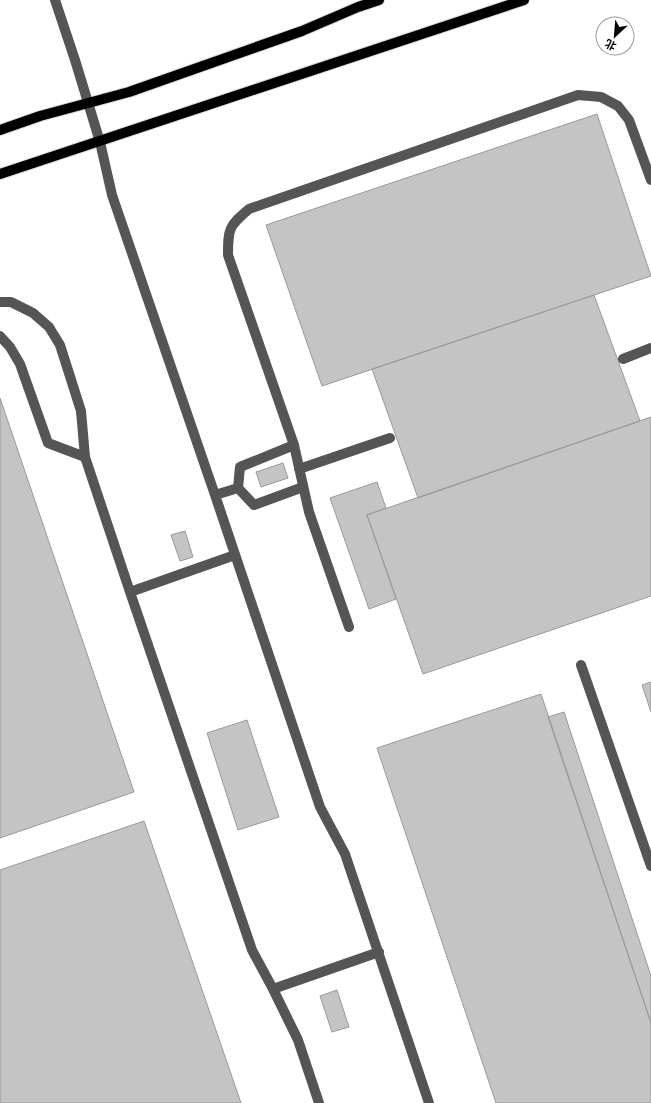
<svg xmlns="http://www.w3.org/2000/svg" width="651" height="1103" viewBox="0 0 651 1103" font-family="'Work Sans','Noto Sans SC',sans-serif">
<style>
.building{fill:#c4c4c4;stroke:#999}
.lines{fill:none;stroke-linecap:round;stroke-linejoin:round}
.major-casing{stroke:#dbdbdb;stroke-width:12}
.minor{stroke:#555;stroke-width:10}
.major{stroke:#000;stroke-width:10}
</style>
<rect width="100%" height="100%" fill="#fff"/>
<path class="building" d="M597,114L651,276L322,386L266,225Z
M594,295L640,421L418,498L372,369Z
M0,398L134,792L0,838Z
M651,417V596L423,674L367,515Z
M283,463L288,478L261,487L256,472Z
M377,482L386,508L367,515L396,599L369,609L330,498Z
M185,531L193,557L180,561L171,535Z
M651,682V712L642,685Z
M541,694L651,1023V1103H496L377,748Z
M564,712L651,976V1023L548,717Z
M247,720L279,817L238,830L207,733Z
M144,821L241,1103H0V870Z
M337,990L349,1027L332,1032L320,996Z"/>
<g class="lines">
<g class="major-casing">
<path id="major" d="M0,130L40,116L129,92L302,31L358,7L379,0
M0,174L524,0"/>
</g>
<path class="minor" d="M55,0L75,60L100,142L112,195L215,495L320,807L345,854L429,1103
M0,302H11L33,313L49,327L60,345L81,411L85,457
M0,336L10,347L20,364L48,443L85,457L130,592
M623,359L651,348
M299,469L390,438
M238,488L240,467L294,445
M238,488L254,505L303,487
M215,495L238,488
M235,555L130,592L252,950L273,989L379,952
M349,627L309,512L294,445L228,255C228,228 229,226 249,209L578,95L601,97L618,106L629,120L651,180
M581,665L651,866
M273,989L298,1040L319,1103"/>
<use href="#major" class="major"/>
</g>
<g transform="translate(615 36) rotate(206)"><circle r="19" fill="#ffffff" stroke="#999999"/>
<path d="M0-3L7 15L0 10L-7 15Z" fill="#000000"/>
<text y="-6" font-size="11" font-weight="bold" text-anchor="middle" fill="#000000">北</text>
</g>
</svg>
